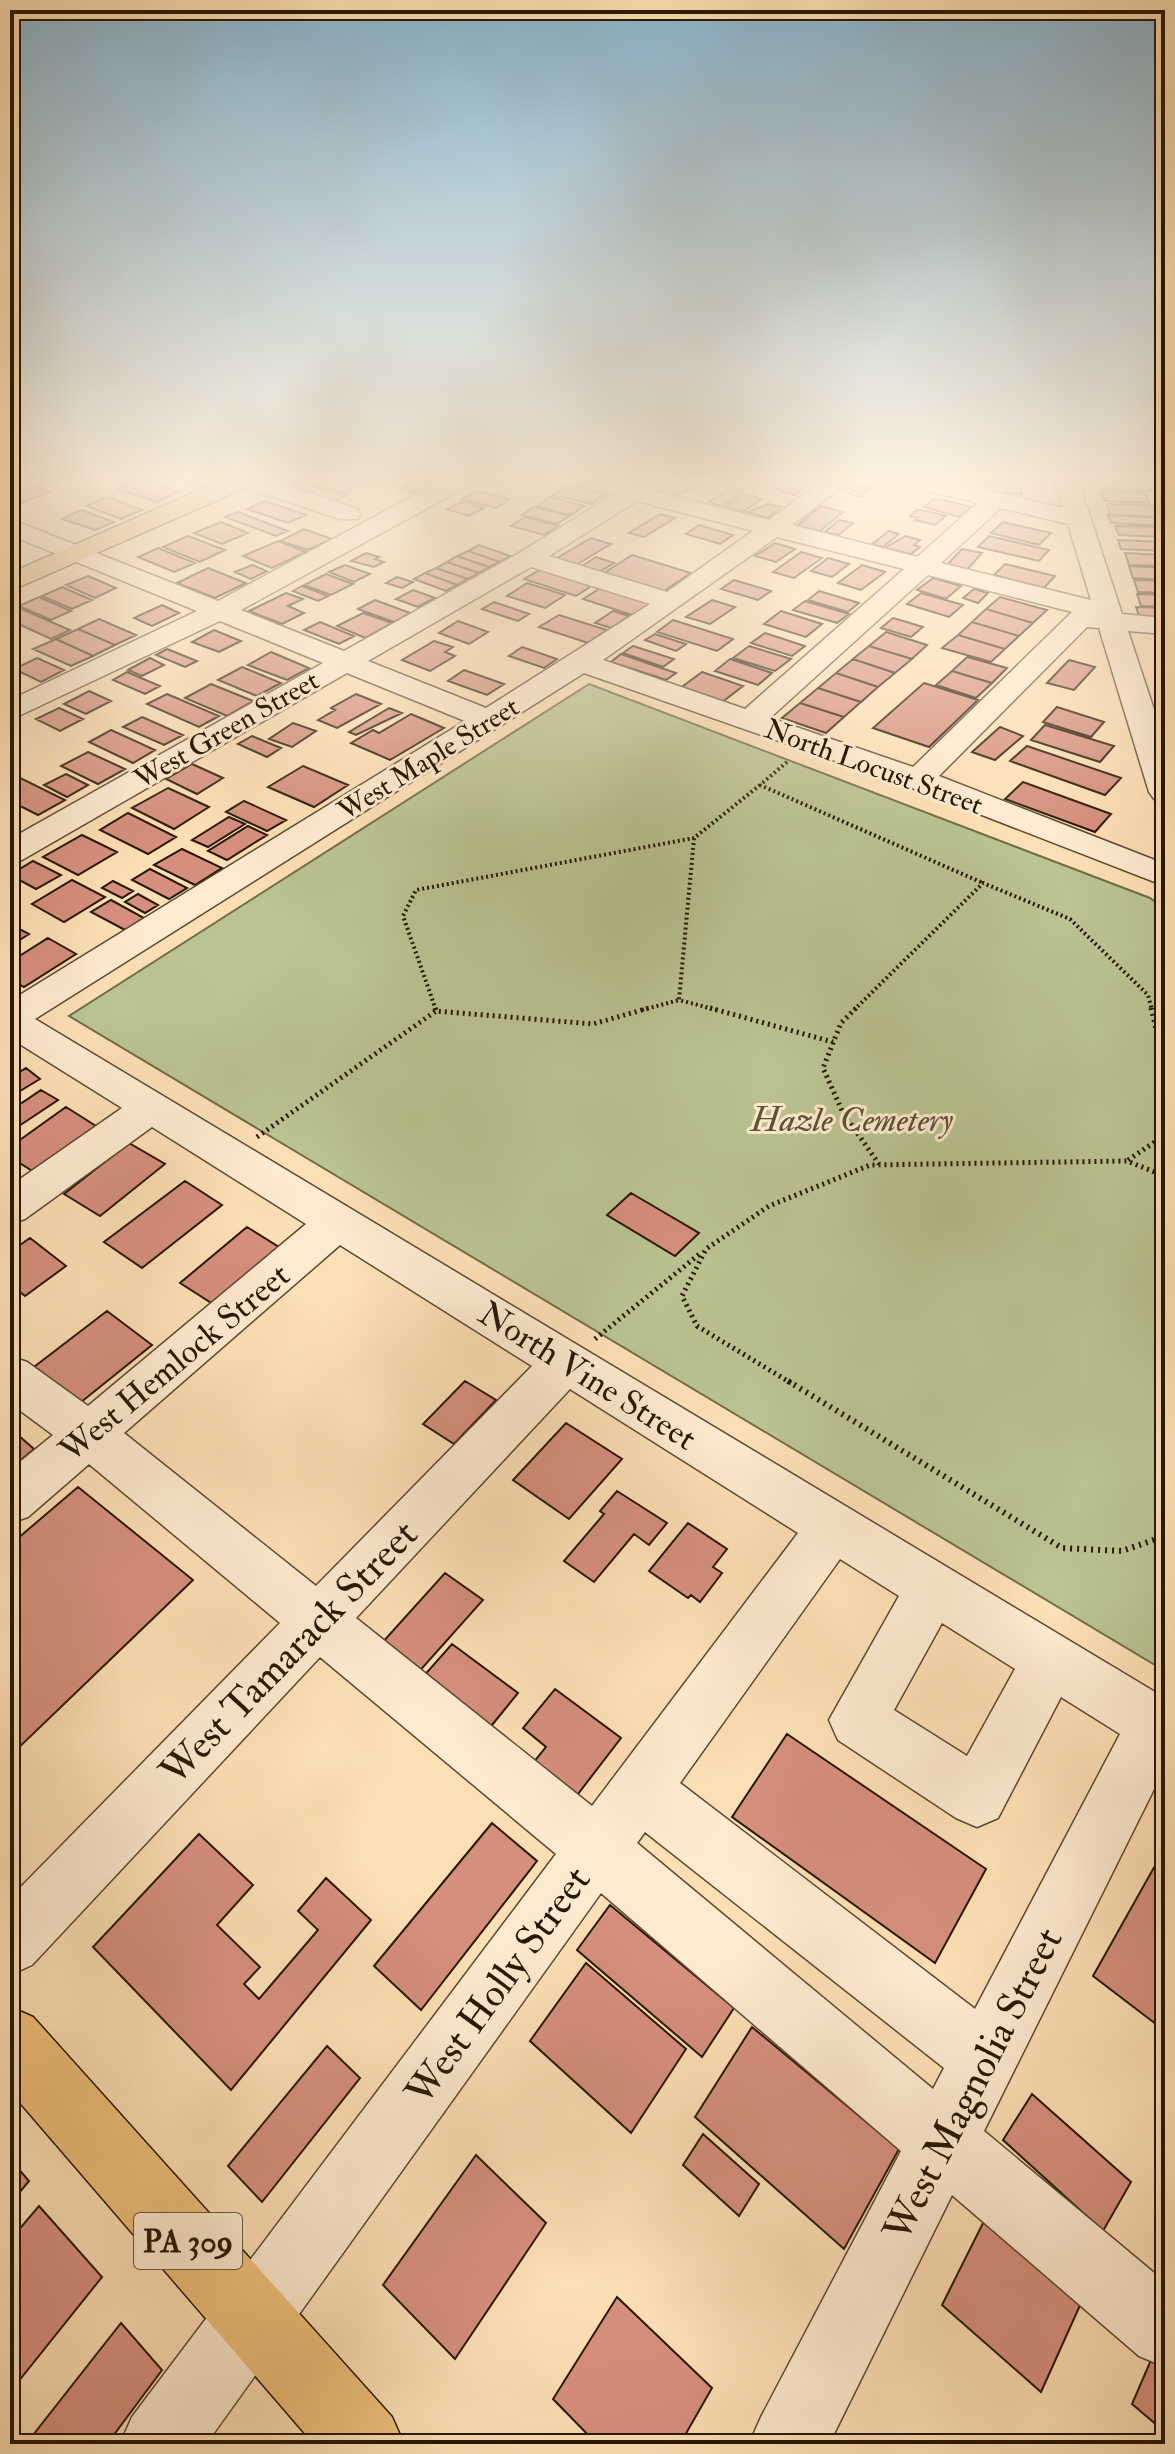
<svg xmlns="http://www.w3.org/2000/svg" width="1175" height="2454" viewBox="0 0 1175 2454" font-family="'IM FELL Double Pica',serif">
<style>
.green{fill:#bac391;stroke:#706d4a;stroke-width:2}
.building{fill:#d68f7d;stroke:#261704;stroke-width:2}
.lines{fill:none;stroke-linecap:round;stroke-linejoin:round}
.minor-casing{stroke:#5c4930;stroke-width:3}
.major-casing{stroke:#261704;stroke-width:3}
.highway-casing{stroke:#261704;stroke-width:3}
.path-far2{stroke:#261704;stroke-width:4;stroke-dasharray:2 3;stroke-linecap:butt}
.path-far1{stroke:#261704;stroke-width:5;stroke-dasharray:2 4;stroke-linecap:butt}
.path{stroke:#261704;stroke-width:6;stroke-dasharray:2 5;stroke-linecap:butt}
.minor{fill:#feeacf;fill-rule:evenodd}
.major{fill:#eec07a;fill-rule:evenodd}
.highway{fill:#eec07a;fill-rule:evenodd}
.labels{text-anchor:middle;stroke-width:6;stroke-linejoin:round;paint-order:stroke}
.far-street-label{font-size:28px;fill:#261704;stroke:#feeacf}
.shield{fill:#feeacf;stroke:#675641;stroke-width:2}
.shield-label{font-size:32px;font-weight:bold;fill:#261704}
.park-label{font-size:34px;font-style:italic;fill:#5a5335;stroke:#feeacf}
.street-label{font-size:34px;fill:#261704;stroke:#feeacf}
.near-street-label{font-size:40px;fill:#261704;stroke:#feeacf}
</style>
<rect width="100%" height="100%" fill="#fddfb5"/>
<filter id="stains"><feTurbulence type="fractalNoise" baseFrequency=".0025" numOctaves="4"/><feColorMatrix values="0 0 0 0 .2 0 0 0 0 .09 0 0 0 0 .02 0 0 0 .5 -.17"/></filter>
<radialGradient id="worn" r=".72"><stop offset=".6" stop-color="#630" stop-opacity="0"/><stop offset="1" stop-color="#630" stop-opacity=".3"/></radialGradient>
<path class="green" d="M589,684L1150,898L1165,909V1671L69,1016Z"/>
<path class="building" d="M129,483H153L179,492L157,502L117,489Z
M299,483H302L346,495L334,502L288,490Z
M306,483H363L345,493Z
M410,483H435L418,494L400,490Z
M673,483H698L676,497L659,492Z
M787,483H810L794,495L777,490Z
M853,483L863,485L878,483L860,497L850,494L855,491L846,488Z
M971,483H1019L1022,494L974,492Z
M1104,483H1147L1151,491L1107,489Z
M568,484L607,494L591,504L553,495Z
M37,487L50,492L21,503L10,499Z
M733,487L745,490L721,506L709,502Z
M477,491L510,499L496,508L462,499Z
M1101,491L1145,493L1149,503L1105,501Z
M744,494L762,499L742,512L724,507Z
M107,497L142,510L121,519L86,506Z
M550,497L584,506L571,515L537,506Z
M934,499L948,501L971,507L959,517L924,507Z
M265,501L306,515L288,523L247,509Z
M463,501L484,508L468,516L447,509Z
M769,504L781,507L768,518L747,512Z
M1107,504L1165,506V517L1110,515Z
M821,506L843,512L820,531L797,526Z
M534,507L569,516L557,524L522,515Z
M81,510L114,522L95,530L62,519Z
M917,510L926,511L946,516L935,525L915,520L918,518L910,516Z
M238,512L288,531L276,536L225,517Z
M660,514L675,518L644,537L629,533Z
M1108,515L1165,518V526L1111,523Z
M525,517L558,526L544,535L511,526Z
M839,520L853,523L839,535L825,532Z
M221,522L248,533L222,544L194,533Z
M1003,522L1051,533L1039,545L991,533Z
M699,525L733,535L720,544L686,534Z
M1115,526L1165,527V537L1119,535Z
M304,529L332,539L308,550L280,541Z
M889,531L899,534L883,547L872,544Z
M188,536L225,550L200,562L163,547Z
M905,536L920,540L914,545L920,547L911,554L885,548Z
M989,536L1049,550L1039,561L978,547Z
M591,538L611,544L574,566L554,560Z
M1118,540L1165,542V551L1121,549Z
M278,541L306,552L272,568L243,556Z
M775,543L795,549L776,562L755,556Z
M479,545L510,556L500,562L468,551Z
M158,548L195,563L174,572L138,557Z
M962,549L982,553L966,571L946,566Z
M468,551L500,562L489,567L457,556Z
M801,552L822,558L794,578L773,572Z
M366,553L379,557L375,559L384,562L374,567L351,561Z
M1125,553L1165,555V566L1129,565Z
M632,555L691,573L661,593L601,575Z
M457,556L489,567L479,573L447,562Z
M596,557L614,563L597,573L579,568Z
M828,558L849,564L832,577L811,571Z
M447,562L479,573L468,579L436,568Z
M1005,564L1055,576L1044,588L994,575Z
M252,565L267,571L251,579L235,572Z
M345,565L370,574L354,582L329,572Z
M862,565L885,572L861,590L838,583Z
M1129,566L1165,568V580L1133,578Z
M545,567L596,583L576,596L524,579Z
M208,568L246,583L215,598L177,583Z
M436,568L468,579L457,585L425,573Z
M425,573L457,585L446,591L414,579Z
M326,574L353,584L331,595L304,585Z
M88,576L116,588L95,598L66,585Z
M397,577L413,582L402,588L386,583Z
M933,578L961,586L946,599L917,590Z
M734,580L771,591L758,600L721,589Z
M1134,580L1165,581V593L1138,592Z
M527,583L565,595L545,608L507,596Z
M302,586L328,596L318,601L293,591Z
M604,586L656,602L635,616L583,599Z
M62,587L92,600L72,609L42,596Z
M974,589L988,593L978,603L963,598Z
M413,590L435,598L418,607L396,599Z
M819,591L859,603L848,612L808,600Z
M286,593L303,599L288,606L304,613L282,624L249,611Z
M921,593L963,605L949,617L907,604Z
M1137,594L1165,595V607L1141,606Z
M39,597L71,611L51,620L19,606Z
M1000,597L1047,610L1033,623L986,609Z
M375,600L410,613L394,622L358,609Z
M712,600L735,607L710,624L686,617Z
M805,601L849,614L837,623L793,610Z
M494,602L529,614L518,621L482,609Z
M162,605L179,613L152,626L134,618Z
M1136,607L1165,608V622L1141,621Z
M19,608L70,630L51,639L10,620V612Z
M986,609L1033,623L1019,636L972,622Z
M613,611L629,616L611,628L595,623Z
M781,611L822,624L806,637L764,624Z
M363,613L392,623L365,638L337,626Z
M559,615L607,630L588,643L539,627Z
M893,618L923,627L911,637L881,628Z
M99,619L136,635L115,645L78,629Z
M673,620L733,639L717,651L657,632Z
M458,621L488,632L469,644L439,633Z
M320,622L354,636L339,644L304,630Z
M972,622L1019,636L1005,649L958,635Z
M78,629L115,645L93,656L56,639Z
M214,630L241,641L219,652L192,642Z
M886,632L927,645L912,659L869,646Z
M765,633L805,646L792,656L751,643Z
M655,634L686,644L676,651L645,640Z
M958,635L1005,649L991,662L942,648Z
M56,639L93,656L71,666L33,649Z
M434,641L453,647L445,652L455,656L430,671L402,660Z
M633,646L674,659L663,667L623,653Z
M749,646L791,659L775,671L733,658Z
M869,646L912,659L895,673L853,659Z
M522,647L557,659L544,668L509,656Z
M167,649L197,661L185,667L156,655Z
M271,652L309,668L287,680L248,665Z
M621,654L676,673L666,680L611,662Z
M967,657L1007,668L992,683L952,671Z
M37,658L64,670L41,682L14,669Z
M150,658L164,665L142,676L128,670Z
M730,659L772,673L758,685L715,671Z
M853,659L895,673L878,687L836,673Z
M1069,660L1095,667L1074,690L1047,683Z
M242,667L281,683L257,696L218,680Z
M464,670L504,684L487,695L448,681Z
M952,671L992,683L976,698L936,685Z
M127,672L160,686L145,694L113,680Z
M702,672L743,686L721,703L679,689Z
M836,673L878,687L861,702L818,688Z
M924,683L978,700L929,747L873,728Z
M211,684L253,701L227,716L185,698Z
M818,688L861,702L844,717L800,703Z
M89,691L111,701L86,714L64,704Z
M167,694L219,716L199,727L147,704Z
M356,694L381,704L337,728L318,720L335,710L331,708Z
M800,703L844,717L826,733L782,718Z
M1057,707L1104,722L1091,737L1043,722Z
M59,708L83,719L60,731L36,719Z
M389,708L402,713L356,735L349,732Z
M411,714L444,728L390,760L351,743L373,730L379,733Z
M142,717L183,735L164,745L123,727Z
M293,723L316,731L292,747L269,739Z
M1045,725L1114,746L1100,762L1031,740Z
M1000,727L1023,736L995,760L972,752Z
M111,730L155,750L133,763L89,742Z
M252,736L281,748L267,757L238,744Z
M1027,746L1121,778L1105,795L1010,761Z
M88,752L125,769L98,784L61,766Z
M192,764L223,778L197,794L166,779Z
M303,766L348,785L314,807L268,787Z
M10,773L65,800L38,815L10,801Z
M66,774L88,785L67,797L44,785Z
M1023,782L1111,814L1095,832L1005,799Z
M168,788L209,807L174,829L132,808Z
M244,801L286,820L267,831L226,812Z
M128,813L176,837L148,854L100,830Z
M229,817L245,824L208,847L192,840Z
M248,826L267,835L227,860L208,851Z
M82,835L117,852L78,875L43,857Z
M182,849L222,868L195,885L154,865Z
M33,861L61,875L36,889L10,875Z
M150,869L187,888L169,899L132,880Z
M72,880L105,897L64,922L32,904Z
M113,881L133,891L122,898L102,888Z
M138,894L158,905L145,913L125,902Z
M111,900L144,918L125,930L91,912Z
M10,924L29,934L10,946Z
M48,938L76,954L24,987L10,979V962Z
M26,1068L40,1079L10,1097V1078Z
M41,1090L58,1100L10,1132V1111Z
M66,1107L96,1126L34,1172L10,1157V1147Z
M129,1143L165,1164L100,1216L64,1194Z
M185,1181L222,1205L142,1268L104,1242Z
M631,1193L699,1233L675,1256L607,1215Z
M247,1227L282,1249L216,1306L180,1283Z
M30,1238L66,1266L25,1296L10,1284V1252Z
M107,1311L152,1345L75,1407L30,1370Z
M465,1381L496,1400L454,1444L423,1424Z
M566,1423L622,1459L569,1519L513,1480Z
M10,1428L34,1449L10,1469Z
M78,1487L193,1580L10,1756V1545Z
M617,1491L667,1523L649,1545L634,1534L594,1582L564,1561L604,1514L600,1511Z
M688,1523L727,1549L713,1567L722,1573L700,1602L691,1595L688,1598L649,1571Z
M445,1573L483,1600L408,1684L371,1655Z
M452,1644L518,1693L488,1730L421,1679Z
M555,1689L621,1738L568,1807L525,1773L546,1747L523,1728Z
M787,1734L986,1869L935,1963L732,1817Z
M492,1823L537,1861L421,2010L374,1966Z
M199,1834L253,1885L217,1925L260,1967L244,1984L259,1999L318,1930L298,1911L326,1878L371,1920L231,2090L93,1947Z
M1161,1855L1165,1858V2031L1093,1976Z
M610,1905L734,2008L702,2057L577,1950Z
M586,1963L686,2049L631,2133L530,2041Z
M752,2027L899,2149L844,2249L695,2117Z
M327,2046L360,2078L262,2202L228,2166Z
M1032,2094L1131,2182L1103,2231L1003,2140Z
M703,2134L759,2184L739,2216L683,2165Z
M476,2155L546,2223L455,2359L383,2285Z
M10,2159L29,2181L10,2204Z
M39,2206L102,2277L10,2392V2240Z
M989,2211L1086,2292L1041,2392L942,2305Z
M617,2297L712,2388L680,2444H597L553,2399Z
M121,2323L162,2370L107,2444H26Z
M1154,2353L1165,2362V2432L1132,2404Z"/>
<g class="lines">
<g class="minor-casing">
<path id="minor" d="M10,483H30L26,488L10,494Z
M243,483H280L358,509L361,514L358,519H340L247,488Z
M437,483H468L464,488L241,610L344,651L519,553L613,495L602,488L605,483H661L653,491L769,520L819,483H847L792,525L917,557L978,503L915,488L911,483H956L1063,508L1055,483H1079L1122,614L1165,618V634L1128,631L1165,743V802L1154,799L1149,792L1099,628L1087,627L939,776L1165,864V886L907,786L584,673L35,1019L1165,1698V1767L984,2131L1165,2282V2367L1139,2356L952,2195L829,2444H749L761,2417L901,2151L601,1893L206,2444H120L132,2417L556,1854L320,1657L32,1965L10,1975V1898L280,1623L89,1464L28,1517L10,1523V1470L53,1435L10,1403V1356L27,1362L88,1406L306,1224L152,1127L25,1219L10,1224V1186L122,1108L10,1038V1001L465,721L347,673L22,860L10,863V839L323,663L220,621L10,720V700L197,611L10,535V519L218,601ZM637,501L753,531L667,592L549,556ZM1001,508L1068,524L1091,600L941,563ZM777,537L904,569L745,709L603,660ZM531,567L650,604L486,708L368,661ZM928,575L1072,612L913,767L770,718ZM340,1245L532,1366L316,1586L124,1433ZM570,1389L798,1533L592,1806L356,1618ZM840,1559L899,1596L829,1720L838,1740L956,1818L977,1827L998,1818L1061,1697L1120,1734L975,2009L680,1783ZM942,1623L1015,1669L967,1756L894,1710ZM645,1832L944,2068L933,2089L637,1843Z"/>
</g>
<g class="major-casing">
<path id="major" d="M10,2007L33,2017L392,2417L404,2444H314L10,2091Z"/>
</g>
<g class="highway-casing">
<path id="highway" d="M216,483H249L245,488L10,591V573Z"/>
</g>
<path class="path-far2" d="M787,762L760,785L983,883
M436,1010L403,916L416,890L694,838
M642,1010L679,1000
M717,1010L679,1000L694,838L760,785
M854,1010L983,883L1070,919L1148,995L1152,1010"/>
<path class="path-far1" d="M435,1008L436,1011L593,1024L649,1008
M710,1008L833,1042
M856,1008L841,1023L823,1068L843,1113L879,1164
M1151,1008L1165,1066
M257,1137L436,1011
M1128,1160L1165,1135
M595,1339L702,1252
M791,1383L697,1326L682,1296L706,1249L769,1206L870,1165L1127,1161L1165,1176"/>
<path class="path" d="M788,1381L1062,1548L1122,1551L1165,1536"/>
<use href="#minor" class="minor"/>
<use href="#major" class="major"/>
<use href="#highway" class="highway"/>
</g>
<linearGradient id="sky" x2="0" y2="1"><stop stop-color="#8bb7d2"/><stop offset="0.58" stop-color="#fef1de"/><stop offset="1" stop-color="#fef1de" stop-opacity="0"/></linearGradient>
<rect width="1175" height="827" fill="url(#sky)"/>
<g class="labels">
<g class="far-street-label">
<text transform="translate(226 729) rotate(-30)" y="10">West Green Street</text>
<text transform="translate(428 758) rotate(-32)" y="10">West Maple Street</text>
<text transform="translate(874 766) rotate(20)" y="10">North Locust Street</text>
</g>
<rect class="shield" x="134" y="2213" width="108" height="56" rx="6"/>
<g class="shield-label">
<text x="188" y="2252">PA 309</text>
</g>
<g class="park-label">
<text x="852" y="1131">Hazle Cemetery</text>
</g>
<g class="street-label">
<text transform="translate(174 1362) rotate(-40)" y="12">West Hemlock Street</text>
<text transform="translate(588 1375) rotate(32)" y="12">North Vine Street</text>
</g>
<g class="near-street-label">
<text transform="translate(288 1652) rotate(-46)" y="14">West Tamarack Street</text>
<text transform="translate(497 1985) rotate(-54)" y="14">West Holly Street</text>
<text transform="translate(972 2084) rotate(-63)" y="14">West Magnolia Street</text>
</g>
</g>
<rect width="1175" height="2454" fill="none" stroke="#fddfb5" stroke-width="40"/>
<rect x="12" y="12" width="1151" height="2430" fill="none" stroke="#261704" stroke-width="4"/>
<rect x="20" y="20" width="1135" height="2414" fill="none" stroke="#261704" stroke-width="2"/>
<rect width="100%" height="100%" filter="url(#stains)"/>
<rect width="100%" height="100%" fill="url(#worn)"/>
</svg>
